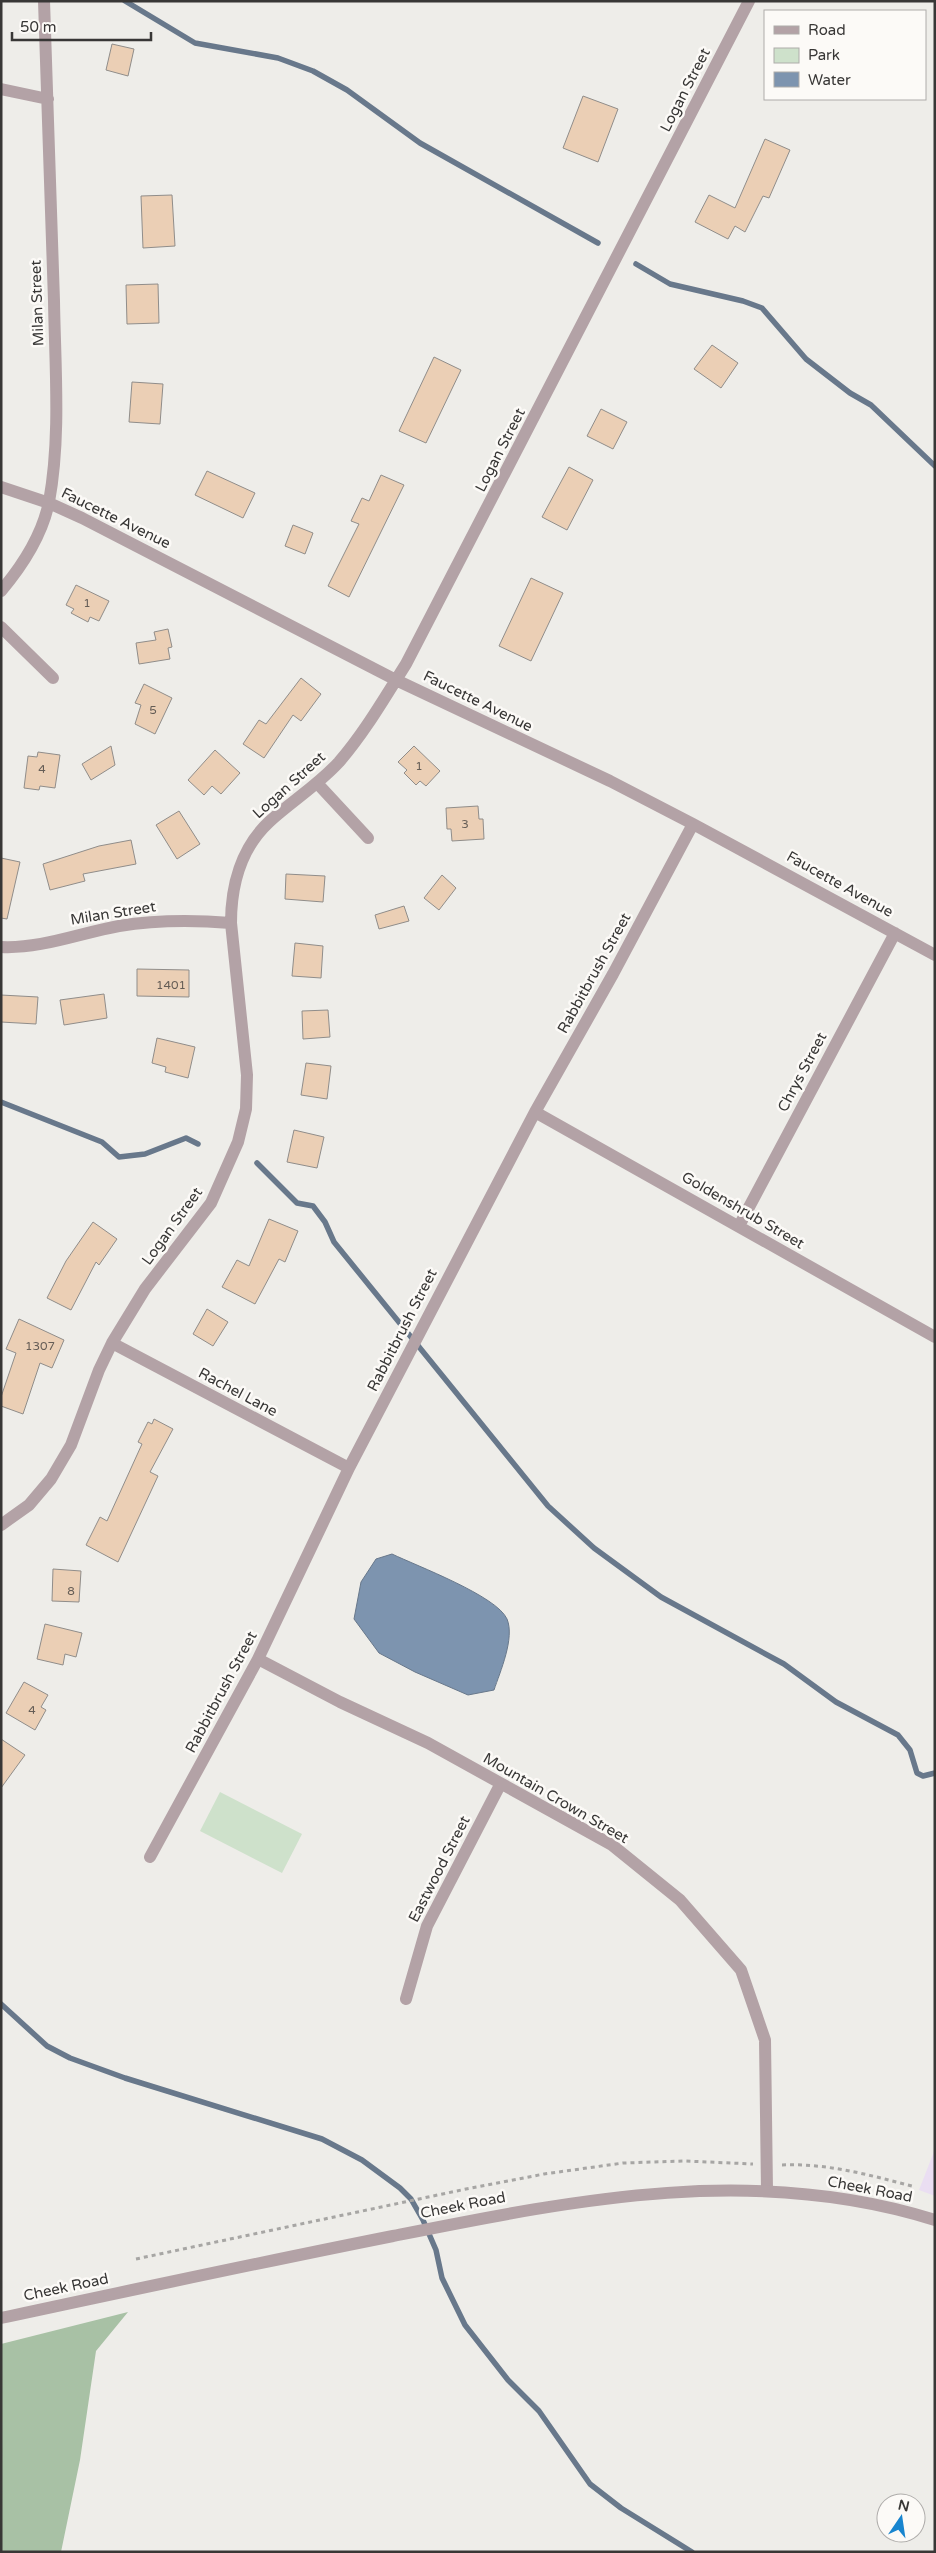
<svg xmlns="http://www.w3.org/2000/svg" width="936" height="2553" viewBox="0 0 936 2553" font-family="'Varela Round',sans-serif">
<style>
.industrial{fill:#eadef2}
.green{fill:#cee1cb}
.forest{fill:#a8c1a5}
.water{fill:#7d94af;stroke:#68788b}
.lines{fill:none;stroke-linecap:round;stroke-linejoin:round}
.stream{stroke:#68788b;stroke-width:5.5}
.building{fill:#ebcfb5;stroke:#908d8a}
.path{stroke:#a7a6a4;stroke-width:3;stroke-dasharray:4 4;stroke-linecap:butt}
.minor{stroke:#b3a2a6;stroke-width:12}
.tertiary{stroke:#b3a2a6;stroke-width:12}
.labels{text-anchor:middle;stroke-width:5;stroke-linejoin:round;paint-order:stroke}
.number-label{font-size:12px;fill:#655d56}
.street-label{font-size:15px;fill:#383736;stroke:#fcfaf7}
</style>
<rect width="100%" height="100%" fill="#eeede9"/>
<path class="industrial" d="M935,2149V2196L919,2190Z"/>
<path class="green" d="M220,1792L302,1834L282,1873L200,1831Z"/>
<path class="forest" d="M128,2312L96,2351L80,2460L61,2552H1V2344Z"/>
<path class="water" d="M392,1554C417,1566 497,1596 507,1619C515,1638 500,1672 494,1690L468,1695L415,1672L379,1653L354,1619L361,1582L376,1559Z"/>
<g class="lines">
<path class="stream" d="M125,1L195,43L278,58L313,71L347,90L420,143L598,243
M636,264L670,284L743,301L762,308L806,359L850,393L871,405L935,466
M1,1102L102,1142L119,1157L145,1154L186,1138L198,1144
M257,1163L297,1203L313,1206L325,1222L334,1242L548,1506L594,1548L661,1597L784,1664L836,1702L898,1735L910,1750L917,1773L923,1776L935,1773
M1,2004L47,2046L70,2058L125,2078L322,2139L362,2160L400,2188L411,2199L423,2220L436,2250L442,2278L465,2325L508,2380L539,2411L590,2484L621,2508L692,2552"/>
</g>
<path class="building" d="M112,44L134,49L128,76L106,70Z
M583,96L618,109L598,162L563,148Z
M765,139L790,150L769,198L763,196L745,232L735,226L728,239L695,222L709,195L735,208Z
M172,195L175,246L143,248L141,196Z
M158,284L159,323L127,324L126,285Z
M712,345L738,363L721,388L694,369Z
M434,357L461,370L426,443L399,431Z
M132,382L163,384L160,424L129,422Z
M601,409L627,422L613,449L587,436Z
M569,467L593,480L567,530L542,517Z
M207,471L255,493L243,518L195,495Z
M381,475L404,485L349,597L328,586L359,524L351,521L362,498L369,501Z
M293,525L313,533L305,554L285,546Z
M531,578L563,593L531,661L499,646Z
M76,585L109,601L99,621L90,617L88,622L71,613L74,609L66,605Z
M168,629L172,647L168,648L170,659L139,664L136,643L156,640L154,632Z
M301,678L321,694L301,721L293,715L264,758L243,744L259,720L266,724Z
M144,684L172,698L155,734L135,724L141,705L135,703Z
M111,746L115,765L91,780L82,764Z
M414,746L440,771L426,786L420,781L416,785L404,773L407,770L398,762Z
M215,750L240,773L221,794L212,786L204,795L188,780Z
M38,752L60,755L55,788L40,786L39,790L24,788L28,756L37,757Z
M478,806L479,819H483L484,839L452,841L451,829H447L446,808Z
M179,811L200,844L177,859L156,825Z
M131,840L136,864L83,874L85,881L50,890L43,864L99,846Z
M1,858L20,862L7,919L1,918Z
M286,874L325,876L323,902L285,899Z
M442,875L456,888L439,910L424,898Z
M404,906L409,921L379,929L375,915Z
M295,943L323,946L321,978L292,976Z
M137,969L189,970V997L137,996Z
M104,994L107,1018L64,1025L60,1000Z
M1,995L38,997L36,1024L1,1022Z
M328,1010L330,1037L303,1039L302,1011Z
M157,1038L195,1047L188,1078L165,1072L166,1067L152,1063Z
M306,1063L331,1066L327,1099L301,1095Z
M294,1130L324,1137L317,1168L287,1162Z
M269,1219L298,1231L285,1262L279,1259L255,1304L222,1287L237,1260L249,1266Z
M93,1222L117,1239L99,1265L96,1262L71,1310L47,1298L66,1261Z
M207,1309L228,1322L213,1346L193,1334Z
M19,1319L64,1340L52,1368L40,1363L23,1414L1,1406V1397L16,1353L6,1349Z
M154,1419L173,1429L150,1472L158,1476L118,1562L86,1545L100,1517L107,1521L142,1444L138,1442L148,1422L152,1424Z
M53,1569L81,1571L79,1602L52,1601Z
M45,1624L82,1633L76,1657L65,1654L63,1665L37,1659Z
M24,1682L48,1695L41,1707L46,1710L35,1730L6,1713Z
M1,1739L25,1755L1,1788Z"/>
<g class="lines">
<path class="path" d="M782,2165C827,2163 869,2175 912,2186
M136,2259L466,2189L544,2174L623,2163L685,2161L753,2164"/>
<path class="minor" d="M1,89L48,99
M1,487L49,503L82,518L396,680L610,781L693,824L935,955
M1,591C23,565 42,536 49,502C61,436 55,367 54,301C51,201 48,101 44,1
M1,627L53,678
M317,783L368,838
M1,947C41,949 80,933 119,926C156,920 193,920 231,923
M535,1112L935,1337
M739,1226L895,933
M112,1343L349,1468
M1,1525L29,1505L51,1479L71,1445L99,1370L112,1343L145,1289L211,1203L238,1142L246,1109L247,1075L231,923C231,886 241,848 269,822C292,801 318,785 339,762C365,732 385,697 406,664L749,1
M258,1659L340,1702L428,1743L612,1845L680,1900L741,1970L765,2040L767,2191
M150,1857L258,1659L349,1468L535,1112L613,974L693,824
M406,1999L427,1926L500,1785"/>
<path class="tertiary" d="M1,2318C132,2290 262,2262 393,2236C574,2200 754,2163 935,2220"/>
</g>
<g class="labels">
<g class="number-label">
<text x="87" y="607">1</text>
<text x="153" y="714">5</text>
<text x="419" y="770">1</text>
<text x="42" y="773">4</text>
<text x="465" y="828">3</text>
<text x="171" y="989">1401</text>
<text x="40" y="1350">1307</text>
<text x="71" y="1595">8</text>
<text x="32" y="1714">4</text>
</g>
<g class="street-label">
<text transform="translate(685 90) rotate(-63)" y="5">Logan Street</text>
<text transform="translate(37 303) rotate(-92)" y="5">Milan Street</text>
<text transform="translate(500 450) rotate(-63)" y="5">Logan Street</text>
<text transform="translate(116 518) rotate(26)" y="5">Faucette Avenue</text>
<text transform="translate(478 701) rotate(26)" y="5">Faucette Avenue</text>
<text transform="translate(289 785) rotate(-42)" y="5">Logan Street</text>
<text transform="translate(840 884) rotate(29)" y="5">Faucette Avenue</text>
<text transform="translate(113 913) rotate(-9)" y="5">Milan Street</text>
<text transform="translate(594 973) rotate(-61)" y="5">Rabbitbrush Street</text>
<text transform="translate(802 1072) rotate(-62)" y="5">Chrys Street</text>
<text transform="translate(743 1210) rotate(30)" y="5">Goldenshrub Street</text>
<text transform="translate(172 1226) rotate(-54)" y="5">Logan Street</text>
<text transform="translate(402 1330) rotate(-63)" y="5">Rabbitbrush Street</text>
<text transform="translate(238 1392) rotate(28)" y="5">Rachel Lane</text>
<text transform="translate(221 1692) rotate(-62)" y="5">Rabbitbrush Street</text>
<text transform="translate(556 1798) rotate(30)" y="5">Mountain Crown Street</text>
<text transform="translate(439 1869) rotate(-63)" y="5">Eastwood Street</text>
<text transform="translate(870 2189) rotate(11)" y="5">Cheek Road</text>
<text transform="translate(463 2205) rotate(-11)" y="5">Cheek Road</text>
<text transform="translate(66 2287) rotate(-12)" y="5">Cheek Road</text>
</g>
</g>
<rect width="936" height="2553" fill="none" stroke="#383736" stroke-width="5"/>
<rect x="764" y="10" width="162" height="90" fill="#fcfaf7" stroke="#aeacaa"/>
<rect x="774" y="26" width="25" height="8" fill="#b3a2a6" stroke="#aeacaa"/>
<text x="808" y="35" font-size="15" fill="#383736">Road</text>
<rect x="774" y="48" width="25" height="15" fill="#cee1cb" stroke="#aeacaa"/>
<text x="808" y="60" font-size="15" fill="#383736">Park</text>
<rect x="774" y="72" width="25" height="15" fill="#7d94af" stroke="#aeacaa"/>
<text x="808" y="85" font-size="15" fill="#383736">Water</text>
<g transform="translate(901 2518) rotate(13)"><circle r="24" fill="#fcfaf7" stroke="#aeacaa"/>
<path d="M0-4L9 19L0 12L-9 19Z" fill="#1885cf"/>
<text y="-8" font-size="14" font-weight="bold" text-anchor="middle" fill="#383736">N</text>
</g>
<path d="M12 32v8h139v-8" fill="none" stroke="#383736" stroke-width="2.5"/>
<text x="20" y="32" font-size="15" fill="#383736" stroke="#fcfaf7" stroke-width="4" paint-order="stroke">50 m</text>
</svg>
